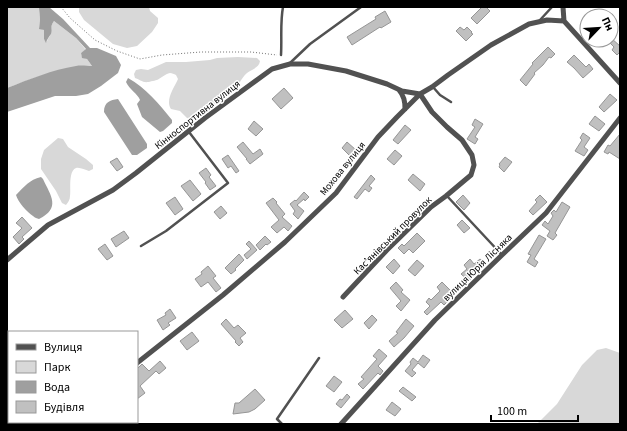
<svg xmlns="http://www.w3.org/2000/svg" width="627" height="431" viewBox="0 0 627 431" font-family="'Source Sans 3',sans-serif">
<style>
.green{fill:#d8d8d8}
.water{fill:#9f9f9f}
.building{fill:#c0c0c0;stroke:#959595}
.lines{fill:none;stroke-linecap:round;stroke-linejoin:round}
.path{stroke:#737373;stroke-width:1;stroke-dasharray:1 2;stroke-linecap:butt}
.service{stroke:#515151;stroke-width:2.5}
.minor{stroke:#515151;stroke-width:5}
.labels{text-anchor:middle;stroke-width:3;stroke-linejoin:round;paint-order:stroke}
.street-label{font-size:10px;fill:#000;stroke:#fff}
</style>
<rect width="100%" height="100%" fill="#fff"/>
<path class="green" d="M7,7H38L39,8L40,19L39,28L44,30V39L47,42C47,39 50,37 51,33C52,27 49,28 54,21L76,38L86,50L81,53L82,57L87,59L92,66C63,66 34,78 7,88Z
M79,7H149L150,11L158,18V23L152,32L137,46L127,48L113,44L84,20L79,12Z
M238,57L257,58L260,61C259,68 252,69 247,73C241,78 238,87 232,93C221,103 202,111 189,119L187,118L180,111L171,109C165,100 174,88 178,79L176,75C174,74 172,73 170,73C165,74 161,78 157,80C157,80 149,82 148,82C143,83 139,79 135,78L134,74L136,70L141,69L148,70L166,62H186L210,60L217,58Z
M58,138L63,139L68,147L86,159L93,165V169L89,171C85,170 80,167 76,168C68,171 71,190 70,196C70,200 68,202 66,205L62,203L56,191L41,169V159L44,150Z
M606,348L620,353V424H537L557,404L582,365L597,350Z"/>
<path class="water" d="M38,7H49L63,19L90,48H97L116,56L121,65L118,73L101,86L88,94L76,96H55L7,112V88C30,79 52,70 76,66C81,65 87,66 92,66L87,59L82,58L81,53L86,49L76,38L54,21C49,28 53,28 51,34C49,37 47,39 46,43L44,39V30L39,29L40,19L39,8Z
M128,78C146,88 159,104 172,120V123L163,131L160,132L142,117L137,104L140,100C138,94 129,89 126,82Z
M118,99L147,144V148L137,155H132L104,112C104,102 110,100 118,99Z
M41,177L43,179C51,196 61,208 39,219C37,218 35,218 33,216C27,212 18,202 16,195C25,186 29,180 41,177Z"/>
<path class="building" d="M482,7H486L490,11L477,24L471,18Z
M385,11L391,22L381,28L380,27L352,45L347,37L376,19L375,17Z
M460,27L464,30L467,27L472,32L471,33L473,34L466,41L456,31Z
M611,38L620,46V52L617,55L612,50L614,47L608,41L609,40H611Z
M548,47L555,54L551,58L549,57L543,65L534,73L535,74L526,86L520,80L533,64L532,63Z
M574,55L586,67L589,64L593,69L583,78L574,68L567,62Z
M284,88L293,98L281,109L272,99Z
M610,94L617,100L604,112L599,107Z
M595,116L605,124L599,131L589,124Z
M475,119L483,124L475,137L478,139L475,144L467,139L475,127L472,125Z
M254,121L263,129L256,136L248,129Z
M405,125L411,130L398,144L393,140Z
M583,133L590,138L584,147L588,150L584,156L575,151L582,140L580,138Z
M620,134V159L609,152L608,154L604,152L608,145L610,146Z
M243,142L253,154L260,149L263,154L250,164L246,159H247L237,147Z
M347,142L356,150L350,156L342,148Z
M395,150L402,156L394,165L387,159Z
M228,155L239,171L236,173L231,166L228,168L222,159Z
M505,157L512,162L504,172L499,167L500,165L499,164Z
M117,158L123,167L117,171L110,162Z
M206,168L211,175L209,177L216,186L210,190L205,183L206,182L199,173Z
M413,174L425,184L420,191L408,180Z
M371,175L375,179L369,186L372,188L369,192L365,189L357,199L354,197Z
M190,180L201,194L193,201L181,186Z
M304,192L309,197L305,201L304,199L297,205L304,211L298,219L293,214L295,211L290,204L295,200L296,201Z
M463,195L470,203L464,210L456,202Z
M540,195L547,202L533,215L529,211L537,202L535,200Z
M175,197L183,209L175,215L166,203Z
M273,198L277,202L276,203L285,214L282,217L292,226L288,231L284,227L277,233L271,227L279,220L266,203Z
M562,202L570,207L555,233L557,235L553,240L547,236L550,231L542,225L545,221L548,224L553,216L551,213L554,210L556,212Z
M221,206L227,213L220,219L214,212Z
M22,217L32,228L22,237L24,239L19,244L13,237L22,228L16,223Z
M462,220L470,228L464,233L457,225Z
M124,231L129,238L116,247L111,239Z
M417,233L425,241L413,253L409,249L404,254L398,248L402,244L404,246Z
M539,235L546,239L534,259L538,262L535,267L527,262L531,255L528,254Z
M265,236L271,242L267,245L266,244L260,250L256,245Z
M249,241L257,250L247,259L244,255L251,249L246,244Z
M105,244L113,256L107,260L98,249Z
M239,254L244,260L235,269L236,270L231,274L225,268Z
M394,259L400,266L393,274L386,267Z
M470,259L474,264L480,259L485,263L481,267L480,266L469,275L472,277L469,281L461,274L467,269L464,265Z
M417,260L424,266L415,276L408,270Z
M208,266L216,276L213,278L221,288L216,292L208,282L201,287L195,279L202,274L201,272Z
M396,282L403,290L401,292L410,300L401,311L396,306L401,301L390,288Z
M442,282L451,291L444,298L448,301L444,305L441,302L427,315L424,312L430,306L426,302L429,298L431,300L440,291L437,287Z
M170,309L176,318L168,323L170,325L163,330L157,320L166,315L165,313Z
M345,310L353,319L342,328L334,320Z
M372,315L377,320L369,329L364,323Z
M226,319L234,328L238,325L246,333L240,338L243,342L239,346L235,342L236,341L221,324Z
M406,319L414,326L404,338L394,347L389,341L398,333L396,332Z
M192,332L199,341L187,350L180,341Z
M379,349L387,356L378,366L383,371L380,375L378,373L363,389L358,384L364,379L361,377L377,359L373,356Z
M423,355L430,360L424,368L418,363L412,370L416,373L412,377L405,371L411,364L410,362L413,358L418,362Z
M160,361L166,368L159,374L156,371L140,386L145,393L137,399V369L142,364L149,371Z
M334,376L342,382L334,392L326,386Z
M403,387L416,397L412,401L399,391Z
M255,389L265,400L255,409L249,412L233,414L235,403H239Z
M347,394L350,397L341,408L336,404L340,399L342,400Z
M392,402L401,409L395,416L386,410Z"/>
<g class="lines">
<path class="path" d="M61,7L70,18L95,40L117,51L140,59L162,55L201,52H251L277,55"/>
<path class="service" d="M540,20L552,7
M281,55C282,39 280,23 283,7
M290,63L310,44L361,7
M433,87L440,95L451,102
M447,196L502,255
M141,246L166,231L228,183L189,132
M282,424L277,419L319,358"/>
<path class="minor" d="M564,21L620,83
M399,90C404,96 405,101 405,109
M7,260L48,225L113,190L136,173L205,118L272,69L290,64H308L346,71L387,84L402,91L420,94L432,112L447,127L462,140L472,155L474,165L471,175L446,196L431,207L387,250L343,297
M137,363L223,295L285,242L336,193L378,137L397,117L420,94L432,87L448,75L491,45L529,24L547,20L564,21L563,7
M69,424L71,422
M341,424L370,392L435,320L502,255L546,213L620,118"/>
</g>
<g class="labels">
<g class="street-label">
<text transform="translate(197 114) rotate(-38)" y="4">Кінноспортивна вулиця</text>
<text transform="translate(342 168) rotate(-51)" y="4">Мохова вулиця</text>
<text transform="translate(392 235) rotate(-45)" y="4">Касʼянівський провулок</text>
<text transform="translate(477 267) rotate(-44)" y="4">вулиця Юрія Лісняка</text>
</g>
</g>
<rect width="627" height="431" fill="none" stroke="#000000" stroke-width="16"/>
<rect x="8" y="331" width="130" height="92" fill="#ffffff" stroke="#999999"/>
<rect x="16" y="344" width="20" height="6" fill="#515151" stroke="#999999"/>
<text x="44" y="351" font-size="12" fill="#000000">Вулиця</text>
<rect x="16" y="361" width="20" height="12" fill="#d8d8d8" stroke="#999999"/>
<text x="44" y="371" font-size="12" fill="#000000">Парк</text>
<rect x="16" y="381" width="20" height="12" fill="#9f9f9f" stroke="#999999"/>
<text x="44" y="391" font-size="12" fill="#000000">Вода</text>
<rect x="16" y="401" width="20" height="12" fill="#c0c0c0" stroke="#999999"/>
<text x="44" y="411" font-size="12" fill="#000000">Будівля</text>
<g transform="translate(599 28) rotate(65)"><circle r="19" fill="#ffffff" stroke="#999999"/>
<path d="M0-3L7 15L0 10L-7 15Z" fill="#000000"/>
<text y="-6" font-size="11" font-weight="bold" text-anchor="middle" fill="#000000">Пн</text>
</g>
<path d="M491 415v6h87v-6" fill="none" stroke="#000000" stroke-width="2"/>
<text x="497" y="415" font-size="12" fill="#000000" stroke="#ffffff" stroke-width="3" paint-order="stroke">100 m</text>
</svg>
